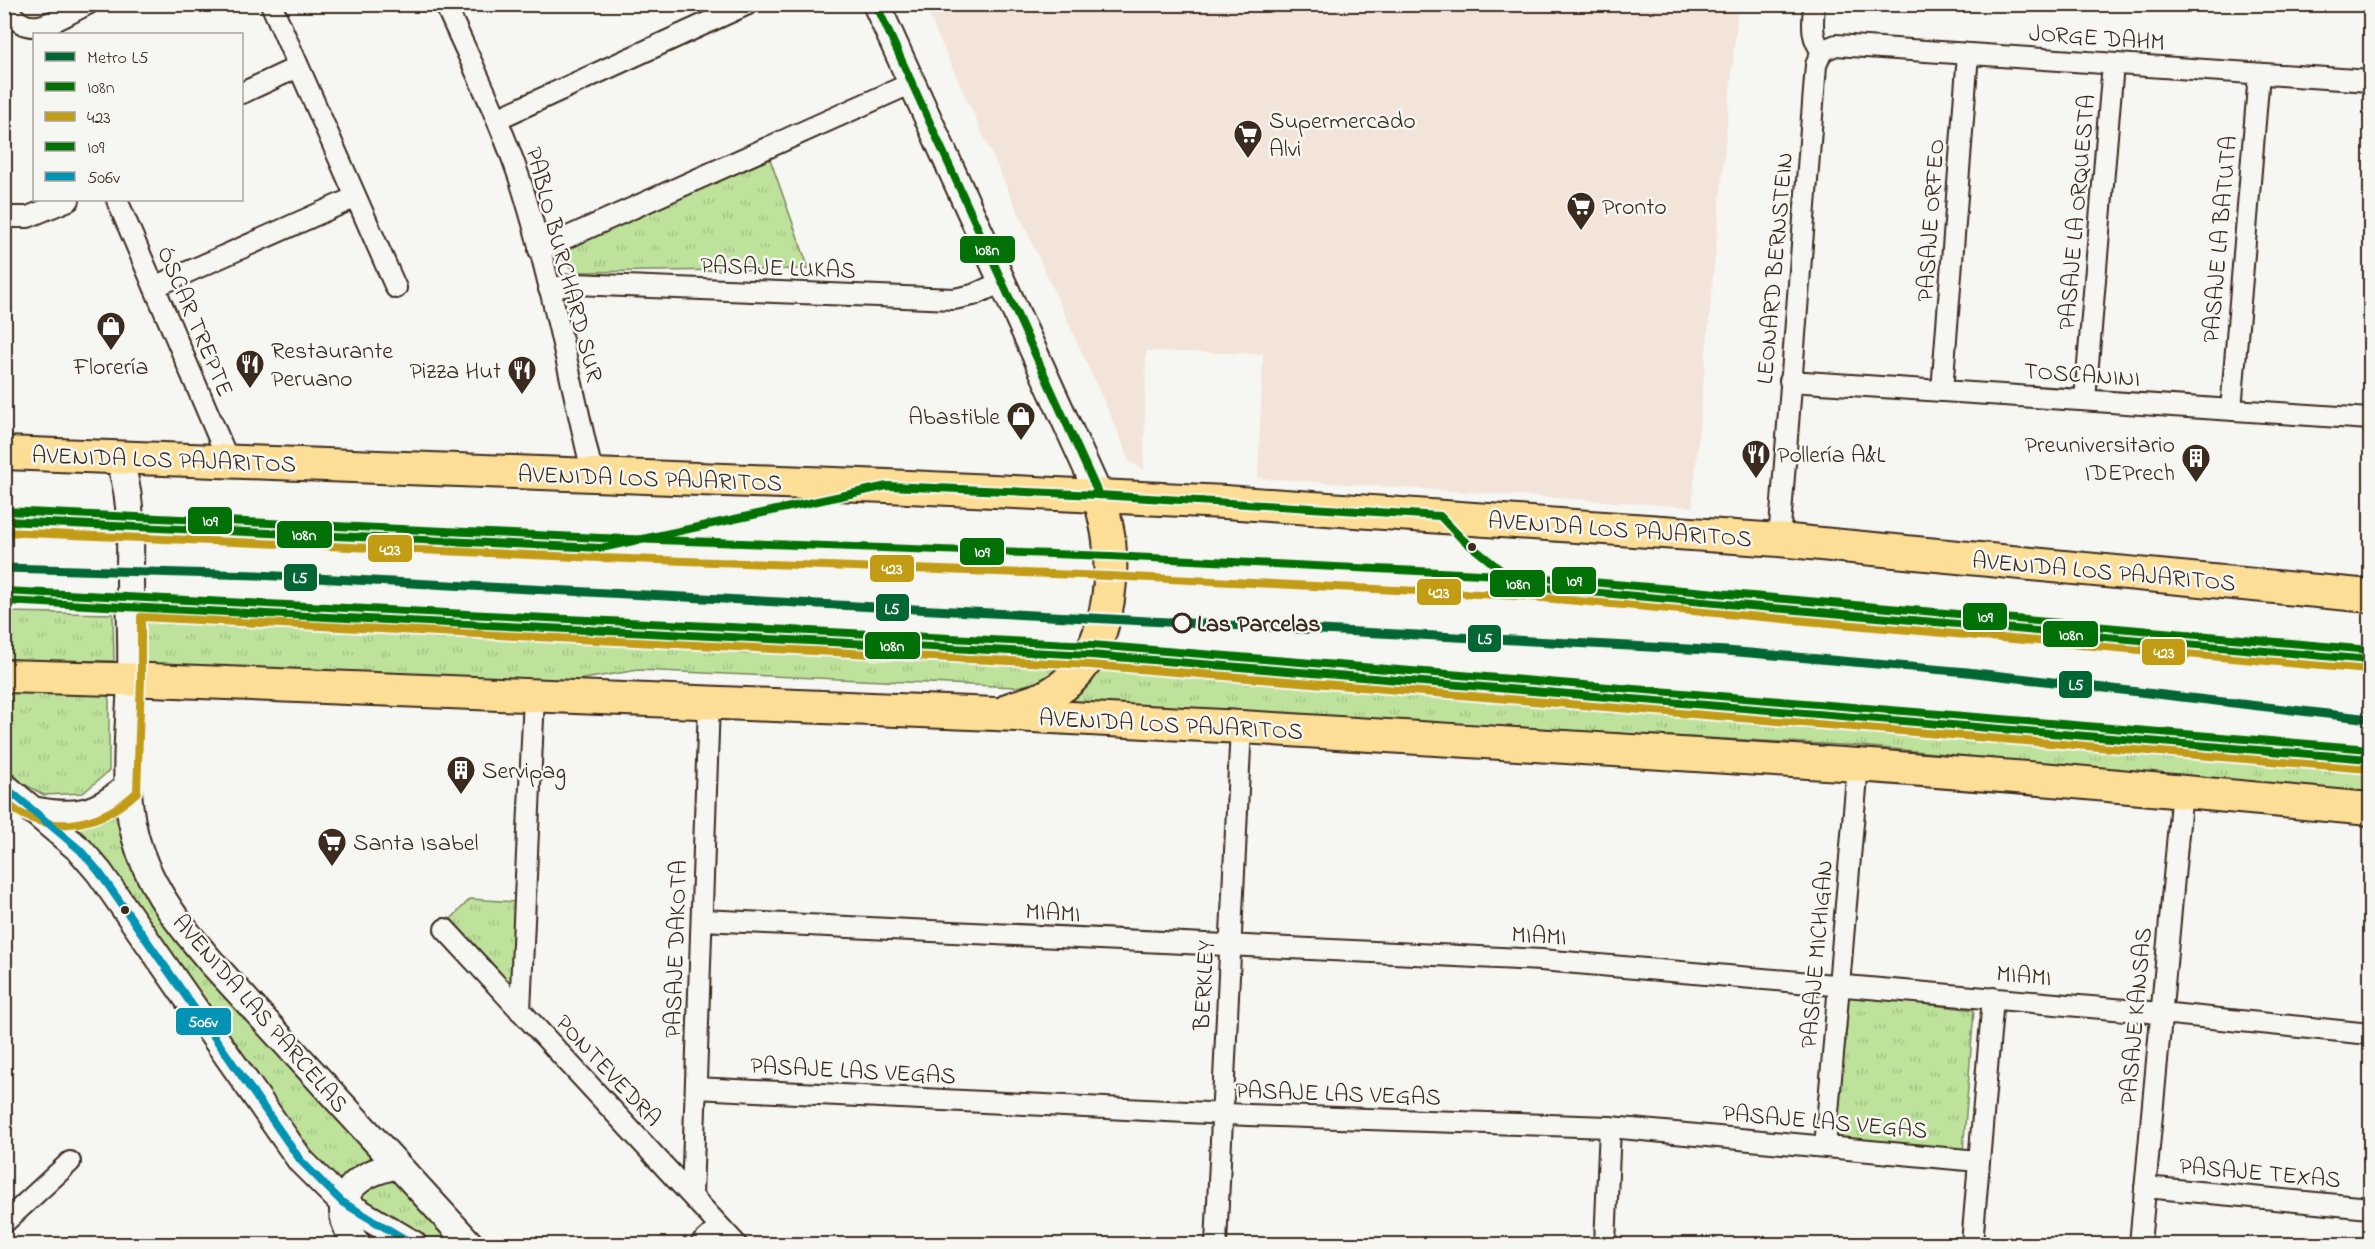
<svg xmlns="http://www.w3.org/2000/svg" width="2375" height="1249" viewBox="0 0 2375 1249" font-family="'Indie Flower',sans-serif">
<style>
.built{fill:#f3e4d9}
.grass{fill:url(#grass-tufts);stroke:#7c865d;stroke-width:1.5}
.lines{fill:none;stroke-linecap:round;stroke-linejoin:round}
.minor-casing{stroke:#3b2a1e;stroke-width:24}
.tertiary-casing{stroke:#3b2a1e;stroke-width:30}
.primary-casing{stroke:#3b2a1e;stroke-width:36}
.minor{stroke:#f6f6f2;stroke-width:20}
.tertiary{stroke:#f6f6f2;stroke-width:26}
.primary{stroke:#fdde96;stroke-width:32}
.bus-1-casing{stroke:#f6f6f2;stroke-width:12}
.bus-2-casing{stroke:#f6f6f2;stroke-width:12}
.bus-3-casing{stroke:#f6f6f2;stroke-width:12}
.bus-4-casing{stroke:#f6f6f2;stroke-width:12}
.bus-1{stroke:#007106;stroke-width:8}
.bus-2{stroke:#c29c12;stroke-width:8}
.bus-3{stroke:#007106;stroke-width:8}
.bus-4{stroke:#0093b3;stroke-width:8}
.metro-1-casing{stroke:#f6f6f2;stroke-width:14}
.metro-1{stroke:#063;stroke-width:9}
.bus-dot{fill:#3b2a1e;stroke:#f6f6f2;stroke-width:2}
.stop-dot{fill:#f6f6f2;stroke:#3b2a1e;stroke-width:3}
.labels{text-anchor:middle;stroke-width:5;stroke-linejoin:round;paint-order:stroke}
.street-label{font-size:24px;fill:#3b2a1e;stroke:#f6f6f2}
.poi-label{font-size:24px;fill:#3b2a1e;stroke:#f6f6f2;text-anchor:start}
.stop-label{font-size:24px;font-weight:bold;fill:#3b2a1e;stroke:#f6f6f2;text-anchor:start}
.line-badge{stroke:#f6f6f2;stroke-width:2}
.badge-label{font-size:16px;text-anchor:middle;font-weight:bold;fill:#fff}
</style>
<defs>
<pattern id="grass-tufts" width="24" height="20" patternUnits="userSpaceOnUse" patternTransform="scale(1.5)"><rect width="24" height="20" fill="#bee29c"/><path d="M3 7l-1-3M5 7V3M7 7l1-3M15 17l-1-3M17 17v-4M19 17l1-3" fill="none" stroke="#a4c286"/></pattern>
</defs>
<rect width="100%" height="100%" fill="#f6f6f2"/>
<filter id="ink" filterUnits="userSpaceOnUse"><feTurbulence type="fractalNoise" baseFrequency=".0167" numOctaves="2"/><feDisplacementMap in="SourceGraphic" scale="12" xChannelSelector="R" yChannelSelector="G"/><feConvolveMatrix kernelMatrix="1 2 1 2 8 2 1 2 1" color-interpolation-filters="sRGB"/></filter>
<g filter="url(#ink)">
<path class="built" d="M924,5H1738L1692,507L1258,478L1263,354L1146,351L1144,470L1129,461L1118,432Z"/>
<path class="grass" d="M770,159L809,269L575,272L556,253Z
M5,612L113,614L114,661L5,660Z
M145,620L1062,665L1048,680L1016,687L638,670L547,685L145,663Z
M1100,670L1682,710L2370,770V794L1861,746L1054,704L1086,686Z
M4,693L109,694V771L83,793L44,795L22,783L5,765Z
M120,805L126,844L460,1244H428L315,1165L264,1090L74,825Z
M470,899L516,902L514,991L451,919Z
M1849,995L1974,1010L1963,1152L1830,1141Z"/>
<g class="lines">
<g class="minor-casing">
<path id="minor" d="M6,4C25,46 58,18 88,4
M271,4L396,288
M445,4C471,62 500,120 520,180C550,275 570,379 593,476
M1814,4C1813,22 1810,37 1822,51
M242,93L298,67
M497,119L748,4
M117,200L229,462
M4,217H28L69,200
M539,250L912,83
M154,287L356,197
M549,289L575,284L954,299L973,295L1002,282
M1790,381L2370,419
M1942,391L1968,54
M2085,400L2113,64
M2231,410L2259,74
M1779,540L1816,65L1822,51L1836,45L2370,81
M702,920L1541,960L2161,1013L2370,1034
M445,929L736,1244
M520,1011L534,696
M696,1088L1248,1115L1610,1127L1978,1161
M1825,1147L1858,765
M2145,1187L2370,1208
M692,1196L709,703
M4,1223L70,1162
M701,1244L720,1227
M1216,1244L1241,727
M1605,1244L1610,1127
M1972,1244L1993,998
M2140,1244L2182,791"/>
</g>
<g class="tertiary-casing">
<path id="tertiary" d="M876,4L1099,495
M118,458C133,495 130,535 130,575C130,610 132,645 131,680C129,737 120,797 140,852C155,895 183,929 212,963L470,1244
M4,786L80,850L99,872L301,1161L342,1202L413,1244
M32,810C73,818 95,816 128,786
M357,1244C325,1203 352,1173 397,1166"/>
</g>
<g class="primary-casing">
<path id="primary" d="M4,453L887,486L1225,502L1779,540L2370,596
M4,676L151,680L995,714L1241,727L1858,765L2053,780L2370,809
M1010,709C1021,705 1034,702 1045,697C1102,669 1115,599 1109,540C1107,525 1103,510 1099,495"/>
</g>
<use href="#minor" class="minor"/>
<use href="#tertiary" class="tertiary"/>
<use href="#primary" class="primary"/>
<g class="bus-1-casing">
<path id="bus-1" d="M876,4L1099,495
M4,521L601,548L887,486L1099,495L1440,516L1461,538L1521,586L2370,660
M4,601L1091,655L2370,759"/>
</g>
<g class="bus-2-casing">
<path id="bus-2" d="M4,532L601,558L1109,576L1520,596L2369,670
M4,801C45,838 99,828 137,792L141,679V617L1090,665L2369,769"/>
</g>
<g class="bus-3-casing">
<path id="bus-3" d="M4,511L601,538L1110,556L1522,576L2370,650
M4,591L1092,645L2370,749"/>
</g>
<g class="bus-4-casing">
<path id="bus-4" d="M4,786L80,850L99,872L301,1161L342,1202L413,1244"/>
</g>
<use href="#bus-1" class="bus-1"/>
<use href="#bus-2" class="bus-2"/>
<use href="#bus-3" class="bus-3"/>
<use href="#bus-4" class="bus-4"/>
<g class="metro-1-casing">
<path id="metro-1" d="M4,568L257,575L1727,651L1967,672L2370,719"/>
</g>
<use href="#metro-1" class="metro-1"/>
</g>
</g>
<defs>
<g id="supermarket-pin" transform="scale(1.5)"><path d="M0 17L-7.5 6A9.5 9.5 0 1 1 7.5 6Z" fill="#3b2a1e" stroke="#f6f6f2"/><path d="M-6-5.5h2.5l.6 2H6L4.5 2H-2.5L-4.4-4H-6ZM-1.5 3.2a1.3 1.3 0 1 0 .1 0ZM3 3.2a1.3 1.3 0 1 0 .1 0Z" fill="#fff"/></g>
<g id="shop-pin" transform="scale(1.5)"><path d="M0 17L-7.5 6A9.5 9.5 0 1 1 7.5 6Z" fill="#3b2a1e" stroke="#f6f6f2"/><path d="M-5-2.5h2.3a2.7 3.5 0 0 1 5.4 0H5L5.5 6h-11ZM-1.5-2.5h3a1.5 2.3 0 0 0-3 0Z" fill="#fff"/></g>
<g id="restaurant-pin" transform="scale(1.5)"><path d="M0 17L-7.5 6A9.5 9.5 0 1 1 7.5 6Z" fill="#3b2a1e" stroke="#f6f6f2"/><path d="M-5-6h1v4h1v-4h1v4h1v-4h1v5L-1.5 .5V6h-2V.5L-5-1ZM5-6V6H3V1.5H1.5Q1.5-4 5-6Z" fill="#fff"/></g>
<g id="building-pin" transform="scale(1.5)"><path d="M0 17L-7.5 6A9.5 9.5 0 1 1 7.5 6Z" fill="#3b2a1e" stroke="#f6f6f2"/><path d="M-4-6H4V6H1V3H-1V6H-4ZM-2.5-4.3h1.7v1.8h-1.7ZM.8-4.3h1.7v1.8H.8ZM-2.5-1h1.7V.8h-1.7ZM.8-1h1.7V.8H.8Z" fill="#fff"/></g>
</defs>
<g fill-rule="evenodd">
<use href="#supermarket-pin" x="1248" y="134"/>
<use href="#supermarket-pin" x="1581" y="206"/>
<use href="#shop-pin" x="111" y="326"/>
<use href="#restaurant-pin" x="250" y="364"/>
<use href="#restaurant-pin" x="522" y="370"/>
<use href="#shop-pin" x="1021" y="416"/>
<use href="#restaurant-pin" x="1756" y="454"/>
<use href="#building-pin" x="2196" y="458"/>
<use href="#building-pin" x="461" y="770"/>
<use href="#supermarket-pin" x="332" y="842"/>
</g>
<g class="bus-dot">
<circle cx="1472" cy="547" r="5"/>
<circle cx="125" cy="910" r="5"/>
</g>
<circle class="stop-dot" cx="1182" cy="623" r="9"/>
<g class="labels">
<g class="street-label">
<text transform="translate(2097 37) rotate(4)" y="8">JORGE DAHM</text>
<text transform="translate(2076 212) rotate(-85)" y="8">PASAJE LA ORQUESTA</text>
<text transform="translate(1930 220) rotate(-86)" y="8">PASAJE ORFEO</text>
<text transform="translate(2219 239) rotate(-85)" y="8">PASAJE LA BATUTA</text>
<text transform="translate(565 264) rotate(75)" y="8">PABLO BURCHARD SUR</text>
<text transform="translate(778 267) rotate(2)" y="8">PASAJE LUKAS</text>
<text transform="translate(1774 268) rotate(-85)" y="8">LEONARD BERNSTEIN</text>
<text transform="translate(196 321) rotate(67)" y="8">ÓSCAR TREPTE</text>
<text transform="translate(2082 374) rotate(4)" y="8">TOSCANINI</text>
<text transform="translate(164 459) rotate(2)" y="8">AVENIDA LOS PAJARITOS</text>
<text transform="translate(650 478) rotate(2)" y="8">AVENIDA LOS PAJARITOS</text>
<text transform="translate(1620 529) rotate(4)" y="8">AVENIDA LOS PAJARITOS</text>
<text transform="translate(2104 571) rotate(5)" y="8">AVENIDA LOS PAJARITOS</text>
<text transform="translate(1171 724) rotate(3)" y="8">AVENIDA LOS PAJARITOS</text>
<text transform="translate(1053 912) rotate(3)" y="8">MIAMI</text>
<text transform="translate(1539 935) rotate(3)" y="8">MIAMI</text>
<text transform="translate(675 949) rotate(-88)" y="8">PASAJE DAKOTA</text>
<text transform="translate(1816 954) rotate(-85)" y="8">PASAJE MICHIGAN</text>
<text transform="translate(2024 975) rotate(5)" y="8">MIAMI</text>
<text transform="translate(1203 985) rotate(-87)" y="8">BERKLEY</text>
<text transform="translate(261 1013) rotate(49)" y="8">AVENIDA LAS PARCELAS</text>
<text transform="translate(2135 1016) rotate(-85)" y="8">PASAJE KANSAS</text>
<text transform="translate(609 1070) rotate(47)" y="8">PONTEVEDRA</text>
<text transform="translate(853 1070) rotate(3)" y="8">PASAJE LAS VEGAS</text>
<text transform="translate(1338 1093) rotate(2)" y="8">PASAJE LAS VEGAS</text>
<text transform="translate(1825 1121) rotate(5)" y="8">PASAJE LAS VEGAS</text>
<text transform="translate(2260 1172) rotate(5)" y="8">PASAJE TEXAS</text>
</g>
<g class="poi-label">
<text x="1269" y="128">Supermercado<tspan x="1269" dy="28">Alvi</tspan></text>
<text x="1602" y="214">Pronto</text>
<text x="271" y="358">Restaurante<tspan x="271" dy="28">Peruano</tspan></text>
<text x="111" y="374" text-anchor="middle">Florería</text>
<text x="501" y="378" text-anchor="end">Pizza Hut</text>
<text x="1000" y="424" text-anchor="end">Abastible</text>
<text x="2175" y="452" text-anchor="end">Preuniversitario<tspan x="2175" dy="28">IDEPrech</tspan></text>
<text x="1777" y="462">Pollería A&amp;L</text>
<text x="482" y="778">Servipag</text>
<text x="353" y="850">Santa Isabel</text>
</g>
<g class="stop-label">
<text x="1197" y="631">Las Parcelas</text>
</g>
</g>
<g class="line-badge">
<rect x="959" y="235" width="57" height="29" rx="6" fill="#007106"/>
<rect x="187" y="506" width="46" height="29" rx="6" fill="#007106"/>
<rect x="276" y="520" width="57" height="29" rx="6" fill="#007106"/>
<rect x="367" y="534" width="46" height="29" rx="6" fill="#c29c12"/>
<rect x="959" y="537" width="46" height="29" rx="6" fill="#007106"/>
<rect x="869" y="554" width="46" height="29" rx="6" fill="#c29c12"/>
<rect x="283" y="563" width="35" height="29" rx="6" fill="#063"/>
<rect x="1551" y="566" width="46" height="29" rx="6" fill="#007106"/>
<rect x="1489" y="569" width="57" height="29" rx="6" fill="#007106"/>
<rect x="1416" y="578" width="46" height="28" rx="6" fill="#c29c12"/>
<rect x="875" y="593" width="35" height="29" rx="6" fill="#063"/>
<rect x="1962" y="602" width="46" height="29" rx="6" fill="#007106"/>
<rect x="2042" y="620" width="57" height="28" rx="6" fill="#007106"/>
<rect x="1467" y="624" width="35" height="29" rx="6" fill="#063"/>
<rect x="864" y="631" width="57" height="29" rx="6" fill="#007106"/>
<rect x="2141" y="638" width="45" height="28" rx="6" fill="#c29c12"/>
<rect x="2058" y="670" width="35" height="29" rx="6" fill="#063"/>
<rect x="175" y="1007" width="57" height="29" rx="6" fill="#0093b3"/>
</g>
<g class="badge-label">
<text x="987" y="255">I08n</text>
<text x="210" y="526">I09</text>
<text x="304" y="540">I08n</text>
<text x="390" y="555">423</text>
<text x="982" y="557">I09</text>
<text x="892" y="574">423</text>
<text x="300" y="583">L5</text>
<text x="1574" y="586">I09</text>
<text x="1518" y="589">I08n</text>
<text x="1439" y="598">423</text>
<text x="892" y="614">L5</text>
<text x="1985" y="622">I09</text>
<text x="2071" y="640">I08n</text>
<text x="1485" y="644">L5</text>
<text x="892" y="651">I08n</text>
<text x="2164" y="658">423</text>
<text x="2076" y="690">L5</text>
<text x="203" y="1027">506v</text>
</g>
<rect width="2375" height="1249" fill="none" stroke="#f6f6f2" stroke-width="24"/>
<rect x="12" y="12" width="2351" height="1225" fill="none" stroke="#3b2a1e" stroke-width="2" filter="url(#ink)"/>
<rect x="33" y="33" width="210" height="168" fill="#f6f6f2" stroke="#aba49d" stroke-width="1.5"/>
<rect x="45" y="52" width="30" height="9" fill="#006633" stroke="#aba49d" stroke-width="1.5"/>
<text x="87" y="63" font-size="18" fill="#3b2a1e">Metro L5</text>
<rect x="45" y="82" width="30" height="9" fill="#007106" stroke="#aba49d" stroke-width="1.5"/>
<text x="87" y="93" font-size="18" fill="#3b2a1e">I08n</text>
<rect x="45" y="112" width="30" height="9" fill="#c29c12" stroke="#aba49d" stroke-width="1.5"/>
<text x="87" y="123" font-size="18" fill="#3b2a1e">423</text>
<rect x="45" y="142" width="30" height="9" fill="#007106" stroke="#aba49d" stroke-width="1.5"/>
<text x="87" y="153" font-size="18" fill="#3b2a1e">I09</text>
<rect x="45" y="172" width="30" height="9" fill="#0093b3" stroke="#aba49d" stroke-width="1.5"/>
<text x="87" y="183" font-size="18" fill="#3b2a1e">506v</text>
</svg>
